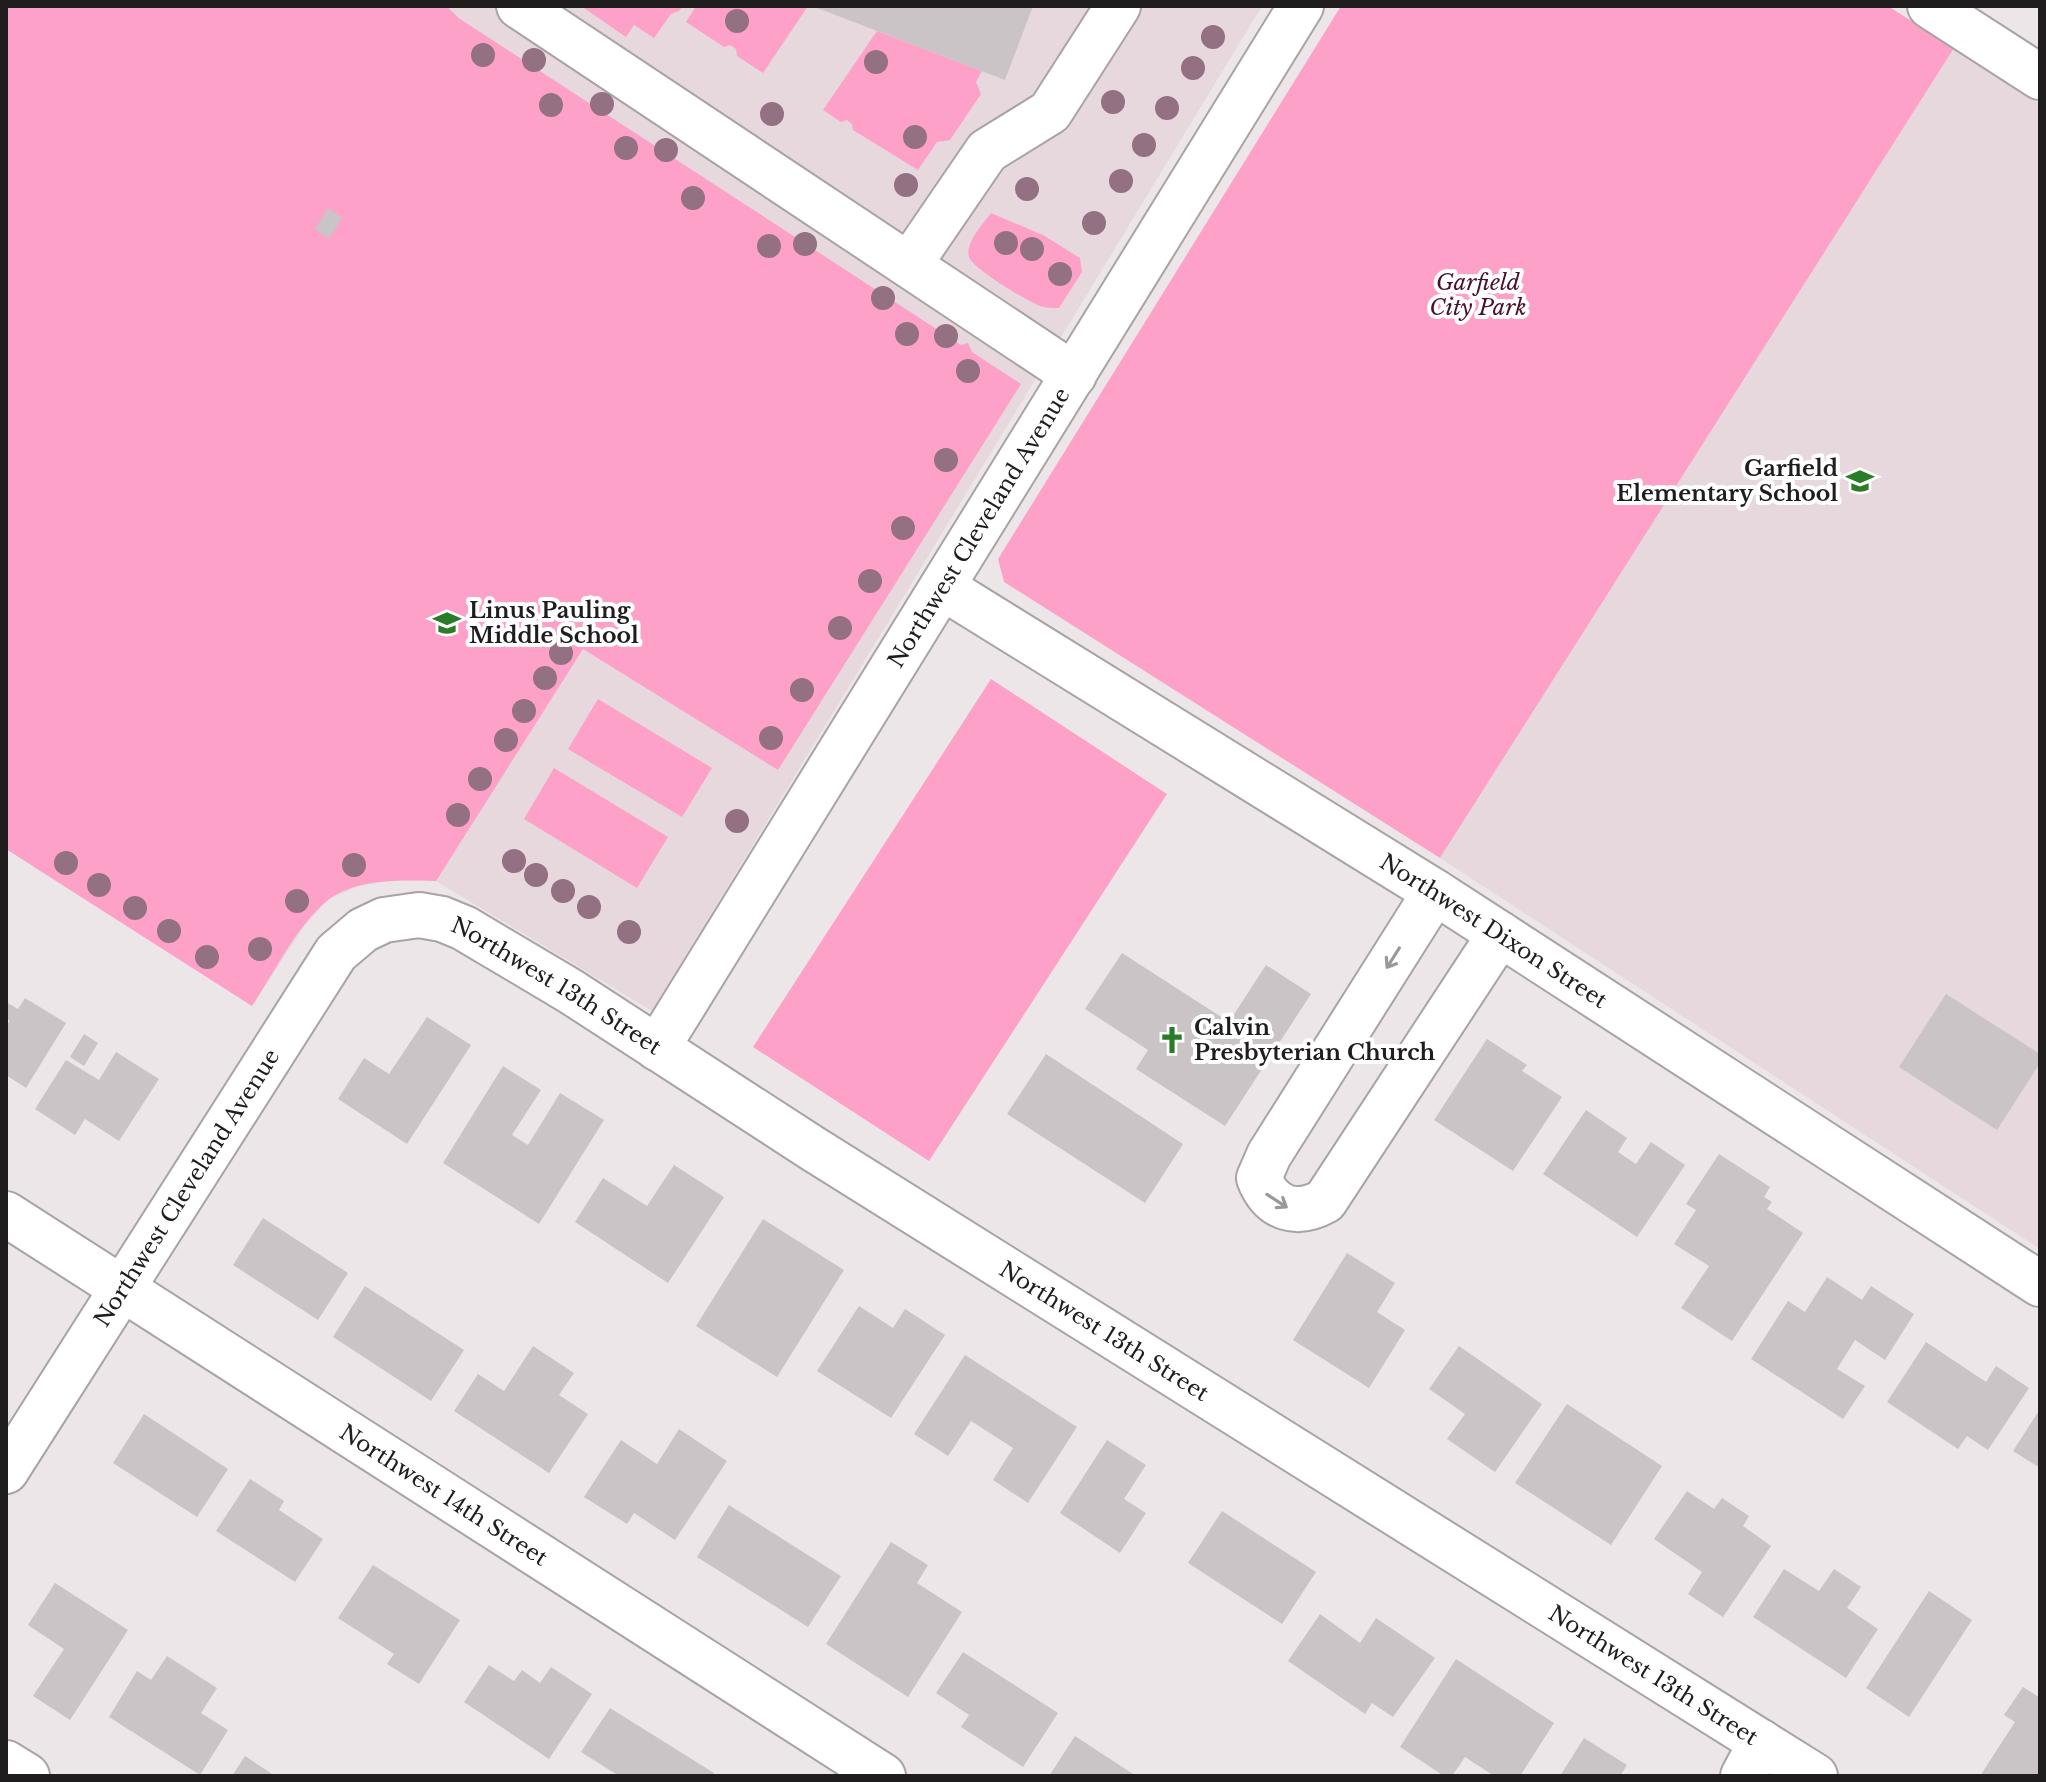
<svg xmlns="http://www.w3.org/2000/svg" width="2046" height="1782" viewBox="0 0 2046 1782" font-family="'Libre Baskerville',serif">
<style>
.built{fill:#e6d8dd}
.green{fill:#fea1c9}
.building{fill:#cbc4c7}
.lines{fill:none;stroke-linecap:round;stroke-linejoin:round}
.minor-casing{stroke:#a9a3a5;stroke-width:48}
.minor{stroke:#fff;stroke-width:44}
.tree{fill:#937082}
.oneway{stroke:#9a999a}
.labels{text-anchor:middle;stroke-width:8;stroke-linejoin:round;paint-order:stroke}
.park-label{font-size:22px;font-style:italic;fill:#4a102f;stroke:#fff}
.poi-label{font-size:22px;font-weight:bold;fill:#1f1d1e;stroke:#fff;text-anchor:start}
.street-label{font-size:22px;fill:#1f1d1e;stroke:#fff}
</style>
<rect width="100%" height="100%" fill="#ece6e8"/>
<path class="built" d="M6,6H1262L652,1011L436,881L395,880L359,886L329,899L305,925L252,1006L6,849Z
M1954,48L2040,104V1249L1440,858Z"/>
<path class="green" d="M6,6H446L460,19L961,345L968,343L972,352L1021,384L778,770L583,649L436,881C402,880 357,878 328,900C297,925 274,973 252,1006L6,849Z
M581,6H683L679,11L671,14L654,38L634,25L626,37Z
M696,6H808L763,73L737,56L736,49L730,45L724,47L686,22Z
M1341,6H1888L1954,48L1440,858L1004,582L998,559Z
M877,31L982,71L976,82L981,94L950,140L937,142L918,170L853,130L852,124L847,120L841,122L823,110Z
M991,213L1043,235L1080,258L1082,272L1059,308C1053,308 1046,308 1040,306C1027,301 973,269 969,257C965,243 983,224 991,213Z
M991,679L1167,794L929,1161L753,1047Z
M598,699L712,768L682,817L568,749Z
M554,768L668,837L637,888L524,819Z"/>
<path class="building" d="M812,6H1033L1005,80Z
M328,208L342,218L329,239L315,229Z
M1122,953L1229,1022L1266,965L1311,994L1225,1126L1136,1069L1148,1050L1085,1009Z
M1946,994L2040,1054V1063L1997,1130L1899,1067Z
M25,998L66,1023L26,1088L6,1075V1025L10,1021L6,1018V1002L18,1009Z
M427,1017L471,1045L407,1144L338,1099L364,1058L389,1074Z
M84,1034L98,1043L84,1066L70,1057Z
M1487,1039L1527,1065L1522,1071L1562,1097L1513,1171L1434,1120Z
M116,1052L159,1079L119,1141L85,1119L75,1135L35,1109L66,1060L99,1080Z
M1046,1054L1183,1144L1145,1203L1007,1114Z
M503,1066L541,1090L512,1135L528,1145L560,1093L604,1120L539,1224L443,1163Z
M1586,1110L1627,1138L1618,1152L1636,1164L1651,1142L1685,1165L1637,1237L1543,1174Z
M1719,1154L1770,1187L1764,1197L1772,1202L1767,1209L1803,1233L1732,1341L1681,1308L1709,1266L1674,1244L1696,1210L1686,1204Z
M674,1165L724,1197L668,1283L575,1222L603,1178L647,1206Z
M263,1218L348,1273L318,1320L233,1265Z
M763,1219L844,1270L777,1377L696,1326Z
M1347,1253L1395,1283L1377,1312L1405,1330L1369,1388L1293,1340Z
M1827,1277L1862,1300L1871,1286L1914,1314L1885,1360L1855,1340L1837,1369L1865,1386L1843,1419L1751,1359L1788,1301L1805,1312Z
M365,1286L464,1350L431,1401L333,1337Z
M859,1306L893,1328L905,1309L945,1335L891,1418L817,1371Z
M1926,1342L1986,1382L1996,1366L2029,1388L1988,1450L1967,1436L1958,1449L1887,1402Z
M533,1346L574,1373L559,1395L588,1414L549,1473L454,1411L478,1374L504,1391Z
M1459,1346L1542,1404L1495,1472L1447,1439L1465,1414L1429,1389Z
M965,1355L1077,1427L1028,1503L993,1480L1013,1448L971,1421L948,1456L914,1434Z
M1567,1404L1662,1466L1611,1545L1515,1483Z
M2040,1409V1468L2013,1451Z
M144,1414L228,1469L197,1517L113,1463Z
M679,1429L727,1461L675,1540L634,1513L627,1524L584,1497L621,1440L657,1464Z
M1107,1440L1146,1465L1124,1499L1146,1513L1120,1553L1060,1513Z
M250,1479L284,1501L279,1510L323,1539L295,1582L216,1531Z
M1687,1491L1714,1509L1722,1498L1749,1516L1743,1526L1771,1546L1723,1617L1688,1594L1702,1572L1654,1539Z
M729,1505L841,1576L808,1627L697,1557Z
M1222,1511L1316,1572L1282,1624L1188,1563Z
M891,1542L928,1565L917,1583L962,1612L908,1697L826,1644Z
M373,1565L460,1620L419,1684L387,1664L394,1654L338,1618Z
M1784,1569L1819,1591L1834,1569L1861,1587L1847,1608L1878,1629L1846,1678L1753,1617Z
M55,1583L128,1630L70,1720L33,1696L64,1649L28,1625Z
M1929,1591L1972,1620L1909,1717L1866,1688Z
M1320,1614L1360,1643L1376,1618L1435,1658L1393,1717L1372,1703L1365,1714L1288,1661Z
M963,1652L1058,1713L1023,1767L961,1727L969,1715L936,1693Z
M167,1656L217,1688L201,1713L228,1730L200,1775L109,1717L137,1671L151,1680Z
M1456,1659L1554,1723L1520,1776H1494L1465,1757L1452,1776H1444L1400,1747Z
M489,1665L514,1681L522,1670L540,1683L551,1667L592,1694L549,1759L464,1702Z
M2023,1687L2040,1698V1776H1980L2015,1722L2004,1715Z
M610,1708L714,1773L713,1776H619L581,1752Z
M1075,1736L1136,1776H1049Z
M1584,1738L1627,1765L1620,1776H1560Z
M245,1756L275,1776H232Z"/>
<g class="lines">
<g class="minor-casing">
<g id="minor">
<path d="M519,6L1074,375"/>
<path d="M1930,6L2040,77"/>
<path d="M909,265L987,151L1050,112L1118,6"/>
<path id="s1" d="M942,587L1435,892L2040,1284"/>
<path d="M1435,892L1269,1155L1259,1178C1271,1209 1296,1217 1325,1201L1500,934"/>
<path id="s2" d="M657,1048L1301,6"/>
<path id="s3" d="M6,1214L883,1776"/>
<path id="s4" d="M6,1471L336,953L363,930L384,920L419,915L442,919L464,928L570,991L812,1148L1815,1776"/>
<path d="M6,1763L27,1776"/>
<path d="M1743,1776L1761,1742"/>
</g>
</g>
<use href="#minor" class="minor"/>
</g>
<g class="tree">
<circle cx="737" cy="21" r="12"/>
<circle cx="1213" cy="37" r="12"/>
<circle cx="483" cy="55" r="12"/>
<circle cx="534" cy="60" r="12"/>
<circle cx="876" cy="62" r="12"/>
<circle cx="1193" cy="68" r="12"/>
<circle cx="1113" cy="102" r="12"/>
<circle cx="602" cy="104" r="12"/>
<circle cx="551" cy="105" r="12"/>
<circle cx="1167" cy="108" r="12"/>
<circle cx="772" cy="114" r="12"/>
<circle cx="915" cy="137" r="12"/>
<circle cx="1144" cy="145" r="12"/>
<circle cx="626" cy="148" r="12"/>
<circle cx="666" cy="150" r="12"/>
<circle cx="1121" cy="181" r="12"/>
<circle cx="906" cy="185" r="12"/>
<circle cx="1027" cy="189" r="12"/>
<circle cx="693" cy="198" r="12"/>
<circle cx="1094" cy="223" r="12"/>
<circle cx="1006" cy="243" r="12"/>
<circle cx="805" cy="244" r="12"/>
<circle cx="769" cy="246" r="12"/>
<circle cx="1032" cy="249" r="12"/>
<circle cx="1060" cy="274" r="12"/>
<circle cx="883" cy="298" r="12"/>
<circle cx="907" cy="334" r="12"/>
<circle cx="946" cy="336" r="12"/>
<circle cx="968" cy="371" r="12"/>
<circle cx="946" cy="460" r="12"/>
<circle cx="903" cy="528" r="12"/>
<circle cx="870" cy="581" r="12"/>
<circle cx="840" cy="628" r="12"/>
<circle cx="561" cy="653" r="12"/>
<circle cx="545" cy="678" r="12"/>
<circle cx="802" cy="690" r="12"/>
<circle cx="524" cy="711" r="12"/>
<circle cx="771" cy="738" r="12"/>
<circle cx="506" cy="740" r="12"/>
<circle cx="480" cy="779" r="12"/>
<circle cx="458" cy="815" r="12"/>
<circle cx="737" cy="821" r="12"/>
<circle cx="514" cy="861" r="12"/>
<circle cx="66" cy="863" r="12"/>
<circle cx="354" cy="865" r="12"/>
<circle cx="536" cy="875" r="12"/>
<circle cx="99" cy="885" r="12"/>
<circle cx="563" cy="891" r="12"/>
<circle cx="297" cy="901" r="12"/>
<circle cx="589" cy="907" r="12"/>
<circle cx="135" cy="908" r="12"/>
<circle cx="169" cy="931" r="12"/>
<circle cx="629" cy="932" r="12"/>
<circle cx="260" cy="949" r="12"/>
<circle cx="207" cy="957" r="12"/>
</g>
<defs><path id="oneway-shaft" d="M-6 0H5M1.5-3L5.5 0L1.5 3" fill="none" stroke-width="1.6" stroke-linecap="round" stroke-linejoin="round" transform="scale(2)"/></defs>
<g class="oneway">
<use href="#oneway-shaft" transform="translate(1393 958) rotate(122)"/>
<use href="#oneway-shaft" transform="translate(1277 1201) rotate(33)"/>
</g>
<defs>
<g id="school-bare" transform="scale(2.16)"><path d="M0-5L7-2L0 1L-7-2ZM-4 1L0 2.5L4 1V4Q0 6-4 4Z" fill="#2b7c27" stroke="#fff" stroke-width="2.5" paint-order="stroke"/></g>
<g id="church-bare" transform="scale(2.16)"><path d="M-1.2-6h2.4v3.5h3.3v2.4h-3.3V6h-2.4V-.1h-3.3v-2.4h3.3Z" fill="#2b7c27" stroke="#fff" stroke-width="2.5" paint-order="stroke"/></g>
</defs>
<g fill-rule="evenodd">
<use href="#school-bare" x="1860" y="481"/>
<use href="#school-bare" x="447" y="623"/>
<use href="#church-bare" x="1172" y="1040"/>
</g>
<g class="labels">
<g class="park-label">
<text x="1478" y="290">Garfield<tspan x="1478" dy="25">City Park</tspan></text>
</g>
<g class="poi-label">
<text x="1838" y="476" text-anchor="end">Garfield<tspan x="1838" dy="25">Elementary School</tspan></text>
<text x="469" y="618">Linus Pauling<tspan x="469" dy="25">Middle School</tspan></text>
<text x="1194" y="1035">Calvin<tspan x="1194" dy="25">Presbyterian Church</tspan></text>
</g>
<g class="street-label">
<text dy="8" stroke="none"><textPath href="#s2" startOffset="612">Northwest Cleveland Avenue</textPath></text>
<text dy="8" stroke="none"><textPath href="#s1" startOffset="650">Northwest Dixon Street</textPath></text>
<text dy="8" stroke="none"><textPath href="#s4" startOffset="864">Northwest 13th Street</textPath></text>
<text dy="8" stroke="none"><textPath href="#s4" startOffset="336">Northwest Cleveland Avenue</textPath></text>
<text dy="8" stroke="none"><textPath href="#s4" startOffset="1512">Northwest 13th Street</textPath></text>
<text dy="8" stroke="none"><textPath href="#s3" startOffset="520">Northwest 14th Street</textPath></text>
<text dy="8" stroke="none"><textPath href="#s4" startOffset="2160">Northwest 13th Street</textPath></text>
</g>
</g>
<rect width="2046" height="1782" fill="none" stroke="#1f1d1e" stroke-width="16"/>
</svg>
